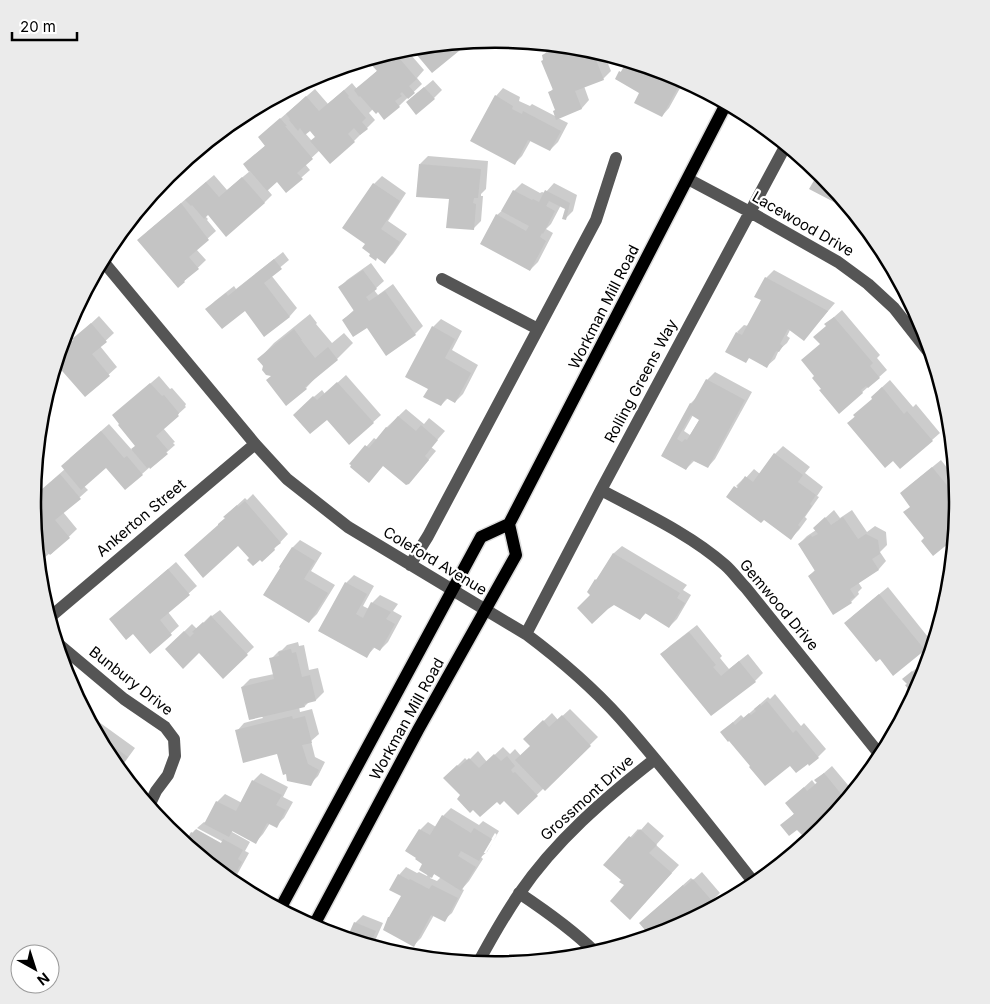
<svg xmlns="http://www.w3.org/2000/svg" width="990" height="1004" viewBox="0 0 990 1004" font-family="Inter,sans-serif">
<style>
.shadow{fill:#0003;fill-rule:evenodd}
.building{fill:#c4c4c4;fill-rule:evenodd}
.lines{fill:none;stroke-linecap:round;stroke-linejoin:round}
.major-casing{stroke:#dbdbdb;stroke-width:15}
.minor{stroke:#555;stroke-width:12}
.major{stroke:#000;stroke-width:12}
.labels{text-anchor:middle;stroke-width:4.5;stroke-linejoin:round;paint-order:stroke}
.street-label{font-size:15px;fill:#000;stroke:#fff}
.rim{fill:none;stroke:#000;stroke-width:2.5}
</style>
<rect width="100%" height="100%" fill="#fff"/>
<path class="shadow" d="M556,46L586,48L604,54L611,71L603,79L584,86L589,100L582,108L558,118L568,123L558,142L550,150L531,140L522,156L515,163L496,96L503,88L520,97L519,101L530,106L532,104L557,117L556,110L549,93L554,88L543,55L551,48Z
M405,48L424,70L417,78L422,84L399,106L378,111L373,109L369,113L375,120L354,141L320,150L305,164L310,170L286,191L277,181L267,189L272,195L264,203L208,213L205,216L208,219L207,220L216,231L196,249L206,260L178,287L147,232L214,175L227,190L250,171L252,157L266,145L267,130L315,89L328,104L352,83L357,89L378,70L369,59ZM310,129L316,136L312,141L305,133Z
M628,61L672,75L684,81L669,108L662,116L641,92L616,79Z
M433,80L442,90L434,98L415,95Z
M428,156L488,161L486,189L481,194V196H483L481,221L473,229L450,198L420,164Z
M382,176L406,193L388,221L407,234L393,254L385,262L372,253L367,244L374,184Z
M522,183L540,193L542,192L545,193L554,183L577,195L573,211L565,219L566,208L561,205L551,224L546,229L553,233L538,262L530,270L497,215L505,208L514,191Z
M283,252L289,260L271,275L297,308L290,316L265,335L245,310L207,309L215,301L234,286L236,289Z
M371,263L384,281L374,290L378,295L393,284L423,326L415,334L367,326L343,320L355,309L340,287L347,280Z
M774,270L835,303L804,339L790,330L787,336L790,338L787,343L779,350L775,359L767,366L737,332L744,325L748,326L762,300L766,278Z
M842,310L880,355L877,358L887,370L840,412L823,389L816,376L821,344L828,325L826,324Z
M75,312L79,318L66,330L68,325Z
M310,314L317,323L316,324L332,343L344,333L353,343L337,359L321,372L306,388L272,375L259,359L274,343Z
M99,316L114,333L100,346L117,367L85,396L56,362L60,352Z
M441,319L462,331L452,350L478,365L463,394L455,402L448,398L441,405L433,327Z
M715,372L752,392L715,459L708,467L694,461L686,469L662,456L691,403L698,396L707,380ZM693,415L700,419L690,435L684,431Z
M346,375L381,415L350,443L327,418L302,407L322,390L325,394Z
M159,376L170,389L172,388L186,404L185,406L186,407L163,428L175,442L173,443L175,445L125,489L106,467L84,486L88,490L63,512L77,529L51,554L50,553L38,563L33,497L65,469L70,458L109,424L132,450L136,445L122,408Z
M890,380L913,407L916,404L940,433L932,440L893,460L848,423L874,398L880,389Z
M406,409L424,424L429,418L445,431L431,447L436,451L409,483L384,465L351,464L374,438L377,440L387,427Z
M783,446L810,467L805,473L823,487L817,496L819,497L805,517L807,519L799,530L791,538L742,490L736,486L743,479L744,480L754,469L760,474L775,454Z
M941,460L955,478L957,502L954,538H925L911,506L909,486Z
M253,494L288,534L274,549L250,558L220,525L233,509L245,498L247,500Z
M834,510L840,518L852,510L867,532L875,526L886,532L887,545L880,552L886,561L879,569L858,582L862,588L858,592L859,594L851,602L809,576L816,569L799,544L807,536L816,530L823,520Z
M300,540L322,553L311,571L335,585L317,614L309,622L282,568L280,566L293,547Z
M622,546L687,585L683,590L691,595L677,619L669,627L646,613L640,619L614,603L592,595L596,580L601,574L614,553Z
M176,562L197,586L168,612L179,626L150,652L133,632L118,612Z
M354,575L374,586L363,606L369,609L372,603L380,595L398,604L393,611L402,616L388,642L380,650L375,647L367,656L346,583Z
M888,587L932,642L924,650L880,658L846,623L854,615Z
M220,610L254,647L223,677L199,651L166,649L192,624L197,629L211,615L212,616Z
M697,625L722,656L720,658L729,669L748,654L763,673L755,681L711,715L662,654L670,646Z
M298,642L299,646L304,645L309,670L318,668L324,692L316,700L309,702L305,706L299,707L300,712L312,709L319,734L311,741L315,757L325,762L318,776L310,784L278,752L237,731L244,723L263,718L242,687L250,679L274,674L271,659L279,651L282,650L287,645Z
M921,664L925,669L922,679L914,695L907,686L908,684L904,679Z
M775,694L801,726L804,723L826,749L818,757L790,764L752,766L722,732L741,715L744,718L768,697L770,699Z
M570,709L598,737L545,789L544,788L518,813L504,799L462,795L445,778L465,758L468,761L478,751L487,762L503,747L510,754L515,749L521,756L532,746L525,739L552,713L558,720Z
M92,717L135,748L119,770L110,759L89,720Z
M832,766L853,791L822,829L802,846L797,840L803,835L797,828L782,825L795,813L787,803L812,780L815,784L818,782L816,780Z
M261,773L288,787L283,797L293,802L284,818L276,826L270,823L263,834L256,842L233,830L232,832L250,842L245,851L249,853L233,882L186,844L192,833L195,830L226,847L227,844L197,828L204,822L206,823L217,802L225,794L242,803L253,781Z
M451,808L479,825L483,821L499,831L487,852L481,857L483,859L469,881L462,889L464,890L452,913L444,920L434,915L421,938L414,945L399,875L406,867L417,873L419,872L427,876L428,874L424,864L417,857L407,851L420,830L428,822L436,827L443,816ZM495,833L497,835L486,853H483ZM435,873L441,877L437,881L430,878Z
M648,822L664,836L656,845L679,865L638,910L623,880L605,865L638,829L640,831Z
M702,872L720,893L711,902L715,906L674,928L648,916L691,878L693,880Z
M363,915L383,923L374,943L372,946L349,939L355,923Z
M393,944L415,957L404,956L380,948L382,947L387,950Z"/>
<path class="building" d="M470,42L432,73L411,48Z
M563,46L577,48L578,52L586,49L592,50L604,80L575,91L582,109L556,120L553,111L555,110L548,92L553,90L541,61L543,60L542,55Z
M394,52L417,79L409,86L415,93L408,99L402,92L400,94L402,96L395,101L400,107L384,120L378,112L376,114L360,96L359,97L354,90L377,71L367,60Z
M627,61L672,75L682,80L662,117L634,103L639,93L615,79L619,71L621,72Z
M424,87L435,99L416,115L406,102Z
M344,90L349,96L348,97L366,118L362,122L368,129L360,135L354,128L348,134L355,142L330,164L310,141L315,137L310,131L305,135L300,128L298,131L289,120L290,119L286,114L306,96L319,111Z
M495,95L513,106L512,109L522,114L523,111L561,131L550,151L528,140L515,165L470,141Z
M280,118L287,126H285L313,159L297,173L303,179L286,193L277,182L267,191L250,171L249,172L243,164L265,146L258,137Z
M419,164L481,169L478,198H474L473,203L476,204L474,230L446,228L449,199L416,197Z
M819,172L822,175L853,212L809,189Z
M242,177L265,203L226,237L208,215L204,219L192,205L191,206L185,200L206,182L219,197Z
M373,183L400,201L381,229L400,242L385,264L377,258L376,261L369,256L370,254L362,248L365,244L342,228Z
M513,190L532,200L533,199L539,202L545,190L570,203L566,220L562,219L565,209L549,201L546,206L555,211L543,234L542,233L540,237L546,241L530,271L480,244L496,214L526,231L529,226L501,211Z
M181,203L209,240L189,257L199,269L184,281L185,282L178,288L137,240Z
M274,259L282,269L264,283L290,317L264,337L245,311L222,329L205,309L226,293L228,296Z
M363,270L377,289L366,297L369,301L385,291L416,335L386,356L367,328L353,337L342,320L354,311L338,287Z
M765,277L828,311L804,341L788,329L780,344L783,346L779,352L776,351L767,368L749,358L746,363L725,352L736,332L742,335L761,300L754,297Z
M834,317L873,363L870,366L880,378L868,388L866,386L861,390L863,393L839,414L819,390L821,389L812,378L814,376L801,360L820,344L813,337L826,326L824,324Z
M91,323L107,342L92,354L110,376L85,397L56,364L60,351L74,340L72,339Z
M432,326L455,339L445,358L471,373L455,403L446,398L441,406L423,397L428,389L405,377Z
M294,329L302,340H301L315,358L328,347L338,360L305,387L307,389L286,406L266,380L271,376L266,375L262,370L263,366L257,359Z
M706,379L745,400L708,468L692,460L686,470L661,456L690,403L692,404ZM691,415L699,420L687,440L685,439L682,442L677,439Z
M337,382L374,423L349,445L327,420L310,434L293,415L313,396L317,400Z
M150,383L162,396L164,395L179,413L178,415L179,416L156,436L168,450L166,452L168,454L150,469L149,467L147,468L131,449L135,446L118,425L119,424L112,415Z
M882,387L904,414L907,411L933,441L900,469L893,461L885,468L847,423L855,417L853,415L872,399L871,397Z
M398,416L416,431L421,425L438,440L425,456L429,460L409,484L406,485L383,466L369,483L350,467L351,465L349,464L365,445L369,448L386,427L388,428Z
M101,431L124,458L127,456L143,475L125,490L106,468L81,490L61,466Z
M774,453L803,475L798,482L816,495L810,504L812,506L798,525L800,527L791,540L764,520L761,523L726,497L734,486L737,488L745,476L753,482Z
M932,467L951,490L953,489L957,494V502L954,539L933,556L921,541L924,538L903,512L910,507L900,493Z
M60,474L81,499L55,520L70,538L50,555L36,539L33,502V497Z
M245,501L281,543L274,548L275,550L262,562L260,560L253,566L247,560L249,558L238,546L203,578L184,555L218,525V524L225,518L223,517L237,505L238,507Z
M825,517L831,525L843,517L858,539L866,534L878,540L880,554L872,559L879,570L850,589L855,597L850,600L852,603L833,615L808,576L815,571L798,544L811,535L812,537L818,534L813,528Z
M292,547L315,561L304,579L328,593L309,623L263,595L280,568L279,567Z
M613,553L680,593L677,598L685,603L669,628L645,613L640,620L614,605L608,609L592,624L577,608L590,595L587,592L595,579L596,580Z
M168,569L190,595L160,620L172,635L150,654L133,634L126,640L109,619Z
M345,582L367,594L356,614L363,618L371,602L391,612L386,619L395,624L380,651L373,647L367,658L318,631Z
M879,594L925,650L893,676L880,659L876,662L844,623Z
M211,616L248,655L223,679L199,653L183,669L165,649L184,631L190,637L194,633L192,632L203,622L204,623Z
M689,632L716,665L713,667L721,676L739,661L756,682L711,716L660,654Z
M291,649L292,653L296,652L302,677L310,675L316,701L304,704L305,707L249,720L241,687L274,679L269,658L279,656L278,652Z
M925,669L922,679L913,696L905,685L907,684L902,679L912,671L917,676Z
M767,701L793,733L796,730L819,758L809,766L808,764L796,773L790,766L765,786L749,767L750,766L729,741L728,742L720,732L733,722L735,725L749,713L751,715L756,711L754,709L760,704L761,706Z
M562,715L591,746L545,791L515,760L530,746L523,739L543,720L549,727Z
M292,716L293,719L305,716L312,743L302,745L308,764L319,770L311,786L287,781L286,774L283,775L277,754L243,763L235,730Z
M98,735L128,757L119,769L110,759Z
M494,754L501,761L507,756L515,766L511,770L513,773L515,772L538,796L518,815L504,801L500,805L497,802L480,817L473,810L470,813L457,799L460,795L443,778L457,765L459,767L469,758L479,768Z
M824,773L846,800L839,807H840L822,829L801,846L796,840L802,835L797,830L789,836L780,825L794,814L785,803L804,787L807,791L817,783L814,780Z
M252,780L282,795L276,805L286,810L277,828L267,823L256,844L232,831L229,837L204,824L216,801L236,811Z
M442,815L471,833L474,828L492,839L479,861L461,851L458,856L476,867L461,891L434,874L432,878L419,870L422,864L415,859L416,858L405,851L419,829L430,835Z
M196,829L221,843L223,839L243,850L238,859L242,862L231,881L185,843L191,832L193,833Z
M640,829L657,845L649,853L672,873L630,920L610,901L624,885L619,882L621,880L603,865L629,836L632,838Z
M398,874L409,880L410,879L429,889L432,885L458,898L445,922L431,915L414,947L383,930L388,917H389L401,896L389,890Z
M693,879L713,902L704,910L705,911L671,930L650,936L639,923L683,885L684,887Z
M354,922L376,931L370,945L347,938Z"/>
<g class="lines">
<g class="major-casing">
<path id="major" d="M280,909L481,537L509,524L726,104
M313,927L418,730L516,555L509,524"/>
</g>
<path class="minor" d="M688,179L750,212L838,262L868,284L894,308L931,355
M102,260L255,444L287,479L348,527L526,634C558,658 593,688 620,718C667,771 711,828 755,884
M442,279L538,329
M601,490C642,512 690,534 725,565C733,572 739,581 746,588L881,756
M410,565L428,536L596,220L616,158
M49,618L255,444
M526,634L601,490L786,145
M56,642L124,699L165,727L174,739L175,756L168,775L156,791L149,806
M519,893C546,911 573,930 595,952
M478,963C491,939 504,916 519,894C555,841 605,798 655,759"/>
<use href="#major" class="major"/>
</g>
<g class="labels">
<g class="street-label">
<text transform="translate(803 224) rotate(30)" y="5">Lacewood Drive</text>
<text transform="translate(604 307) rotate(-63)" y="5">Workman Mill Road</text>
<text transform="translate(641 381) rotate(-62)" y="5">Rolling Greens Way</text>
<text transform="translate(141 518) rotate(-40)" y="5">Ankerton Street</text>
<text transform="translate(435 561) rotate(31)" y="5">Coleford Avenue</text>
<text transform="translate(779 605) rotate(50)" y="5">Gemwood Drive</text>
<text transform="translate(131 681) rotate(38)" y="5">Bunbury Drive</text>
<text transform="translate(407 719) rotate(-61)" y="5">Workman Mill Road</text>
<text transform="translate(587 798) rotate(-42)" y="5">Grossmont Drive</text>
</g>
</g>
<path d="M0 0H990V1004H0ZM41 502a454 454 0 1 1 908 0a454 454 0 1 1-908 0Z" fill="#ebebeb" fill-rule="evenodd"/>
<path class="rim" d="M41 502a454 454 0 1 1 908 0a454 454 0 1 1-908 0Z"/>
<g transform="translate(35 969) rotate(141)"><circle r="24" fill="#ffffff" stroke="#999999"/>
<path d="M0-4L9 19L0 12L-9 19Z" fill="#000000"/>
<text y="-8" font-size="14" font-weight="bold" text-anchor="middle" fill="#000000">N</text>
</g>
<path d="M12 32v8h65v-8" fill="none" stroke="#000000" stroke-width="2.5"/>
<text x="20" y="32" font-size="15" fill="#000000" stroke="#ffffff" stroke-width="4" paint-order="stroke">20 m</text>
</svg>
